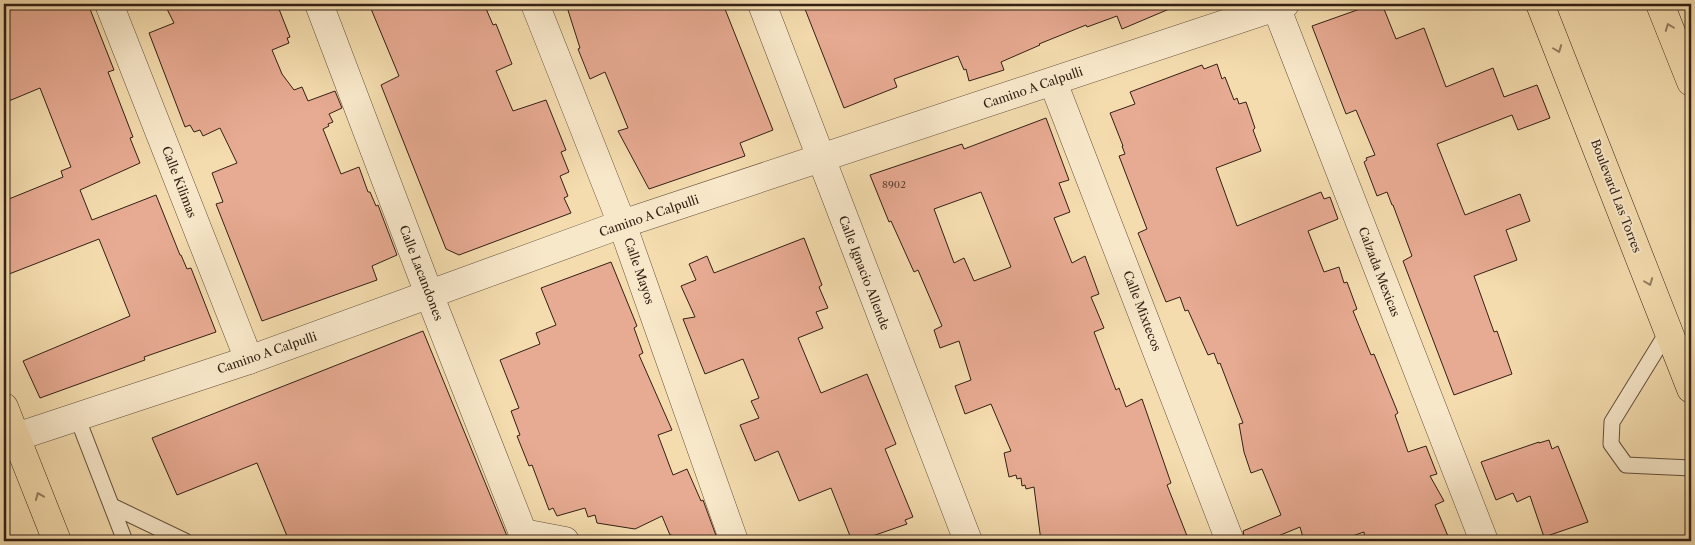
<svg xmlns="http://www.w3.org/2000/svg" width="1695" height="545" viewBox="0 0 1695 545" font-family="'Libre Caslon Text',serif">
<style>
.building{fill:#e7aa92;stroke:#332014;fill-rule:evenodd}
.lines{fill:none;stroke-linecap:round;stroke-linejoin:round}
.service-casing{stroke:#634f3a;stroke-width:17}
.minor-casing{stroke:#634f3a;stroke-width:29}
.tertiary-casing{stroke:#634f3a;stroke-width:29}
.primary-casing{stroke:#332014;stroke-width:29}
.service{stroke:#f8e8ca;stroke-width:15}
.minor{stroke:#f8e8ca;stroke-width:28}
.tertiary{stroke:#f8e8ca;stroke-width:28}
.primary{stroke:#f4dcae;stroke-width:28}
.oneway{stroke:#947e61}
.labels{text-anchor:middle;stroke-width:4;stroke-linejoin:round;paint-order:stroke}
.number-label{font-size:10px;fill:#604234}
.street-label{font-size:12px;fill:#332014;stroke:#f8e8ca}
</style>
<rect width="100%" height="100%" fill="#f4dcae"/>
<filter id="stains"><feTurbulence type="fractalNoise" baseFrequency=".004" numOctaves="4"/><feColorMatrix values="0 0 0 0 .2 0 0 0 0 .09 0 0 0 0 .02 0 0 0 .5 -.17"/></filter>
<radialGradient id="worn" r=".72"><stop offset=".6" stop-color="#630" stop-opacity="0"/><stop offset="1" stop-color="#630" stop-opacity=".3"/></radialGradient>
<path class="building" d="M4,4H88L114,70L108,72L133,137L130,138L140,163L80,190L92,220L156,195L180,255H181L187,269L191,268L216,332L144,357L145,360L40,398L23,361L130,316L99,239L4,276V201L63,177L61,171L71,167L40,88L4,103Z
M178,4H277L290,37L287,38L289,43L272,50L282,74L294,90L302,87L308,101L335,91L342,108L329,114L333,122L328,124L329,126L323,129L341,174L359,167L368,192H370L376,206L378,205L397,255L372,266L377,280L262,321L216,204L223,202L212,173L237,163L220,128L203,136L200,130L194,132L190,125L185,127L149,33L174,23L167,9Z
M369,4H484L493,25L496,24L512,64L496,71L513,111L546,100L566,150L561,152L569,172L560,176L568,196L564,198L571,213L459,255L446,249L381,85L399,76Z
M566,4H723L773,130L740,143L745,156L649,189L618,131L628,128L605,72L590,79L578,49L580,48Z
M803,4H1181L1122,29L1117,16L1087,27L1086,25L1039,44L1040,45L1001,62L1004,70L969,81L966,69L964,70L958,56L894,79L897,87L844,108Z
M1374,4H1382L1396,39L1424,28L1446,87L1493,68L1504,97L1537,85L1550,118L1518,130L1512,115L1437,144L1465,215L1520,194L1530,221L1506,230L1517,260L1474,276L1494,332L1497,331L1512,374L1454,395L1403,261L1412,256L1393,205H1392L1387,192L1377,196L1364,162L1367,160L1366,158L1375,155L1356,110L1346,114L1312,26Z
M1217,64L1222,79L1225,77L1234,100L1237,98L1239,104L1246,102L1255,128L1253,130L1261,151L1216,168L1237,226L1321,192L1324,199L1330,197L1338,219L1308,231L1324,272L1339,267L1344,283L1347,282L1357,309L1353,311L1371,355L1374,354L1398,413L1395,415L1408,452L1426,446L1437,474L1430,476L1444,501L1435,505L1450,541H1365L1364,532L1338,541H1304L1300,527L1266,541H1245L1243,531L1281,515L1262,469L1251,473L1244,452L1239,424L1243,423L1220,363L1218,364L1214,353L1208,355L1188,310L1185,311L1180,297L1166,302L1138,233L1147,229L1119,156L1125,154L1122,146H1123L1110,113L1135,104L1130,92L1202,65L1204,69Z
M1046,118L1069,180L1059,183L1070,212L1054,218L1072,263L1085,256L1099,294L1091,297L1104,328L1094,332L1116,390L1119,388L1126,407L1142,399L1171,483L1167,485L1189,541H1041L1034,487L1026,489L1025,485L1022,486L1021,478L1017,479L1016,475L1009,477L1004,453L1011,451L991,404L965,414L955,386L971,380L959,341L940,348L934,330L942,326L918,270L914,272L891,221L889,222L870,175L962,144L964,149ZM981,192L1011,267L974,281L964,258L954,263L934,209Z
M804,238L822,285L819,287L828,308L816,312L823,328L798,338L821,393L867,374L896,444L885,449L913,517L905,520L907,524L858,541H852L831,488L799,501L778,451L755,461L740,425L759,418L751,401L759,398L743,359L705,374L683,319L695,317L681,286L696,280L689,264L707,256L714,273Z
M611,262L637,326L634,328L643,353L639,355L672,430L658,435L673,475L687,469L701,501L703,500L718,541H708L670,535L662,516L635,529L597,523L595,515L588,517L585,508L557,516L553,508L549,510L532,465L529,466L517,436L520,435L511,411L519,408L500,360L540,344L536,333L556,325L541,288Z
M423,331L509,541H289L257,463L177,495L152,438Z
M1549,440L1552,449L1558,446L1588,522L1544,537L1530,496L1517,502L1513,493L1496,500L1481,462L1539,442V443Z"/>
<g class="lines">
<g class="service-casing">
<path id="service" d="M1668,331L1612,422L1611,444L1626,465L1691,468
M77,417L125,541
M112,506L185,541"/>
</g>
<g class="minor-casing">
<path id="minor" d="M109,4L249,360
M319,4L429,294L526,541
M535,4L622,224L734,541
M1275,4L1484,541
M1053,82L1230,541
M523,533L565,541"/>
</g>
<g class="tertiary-casing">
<path id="tertiary" d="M762,4L968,541
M16,437L249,360L622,224L1285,4"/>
</g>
<g class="primary-casing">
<path id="primary" d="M1540,4L1691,389
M1660,4L1691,82
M4,407L57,541"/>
</g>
<use href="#service" class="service"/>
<use href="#minor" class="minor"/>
<use href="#tertiary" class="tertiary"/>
<use href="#primary" class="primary"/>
</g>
<defs><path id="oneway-chevron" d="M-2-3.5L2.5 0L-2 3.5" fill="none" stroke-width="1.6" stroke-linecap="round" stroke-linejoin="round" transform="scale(1.25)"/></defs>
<g class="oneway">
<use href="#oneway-chevron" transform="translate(1669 27) rotate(-111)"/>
<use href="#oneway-chevron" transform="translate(1558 49) rotate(69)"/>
<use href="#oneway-chevron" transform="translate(1649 282) rotate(69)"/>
<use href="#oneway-chevron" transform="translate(39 496) rotate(-112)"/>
</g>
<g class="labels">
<g class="number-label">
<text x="894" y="188">8902</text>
</g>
<g class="street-label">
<text transform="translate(1033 88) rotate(-19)" y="4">Camino A Calpulli</text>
<text transform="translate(179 182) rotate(69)" y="4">Calle Kilimas</text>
<text transform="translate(1616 196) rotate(69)" y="4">Boulevard Las Torres</text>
<text transform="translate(649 216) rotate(-19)" y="4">Camino A Calpulli</text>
<text transform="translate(639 271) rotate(71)" y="4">Calle Mayos</text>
<text transform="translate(1379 272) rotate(69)" y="4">Calzada Mexicas</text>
<text transform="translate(421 273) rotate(69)" y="4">Calle Lacandones</text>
<text transform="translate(864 273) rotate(69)" y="4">Calle Ignacio Allende</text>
<text transform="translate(1142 311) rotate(69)" y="4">Calle Mixtecos</text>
<text transform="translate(267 353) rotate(-19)" y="4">Camino A Calpulli</text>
</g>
</g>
<rect width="1695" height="545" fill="none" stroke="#f4dcae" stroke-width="20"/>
<rect x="5" y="5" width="1685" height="535" fill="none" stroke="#332014" stroke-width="2.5"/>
<rect x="10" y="10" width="1675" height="525" fill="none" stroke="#332014"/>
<rect width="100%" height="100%" filter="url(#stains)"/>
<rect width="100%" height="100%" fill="url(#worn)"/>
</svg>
